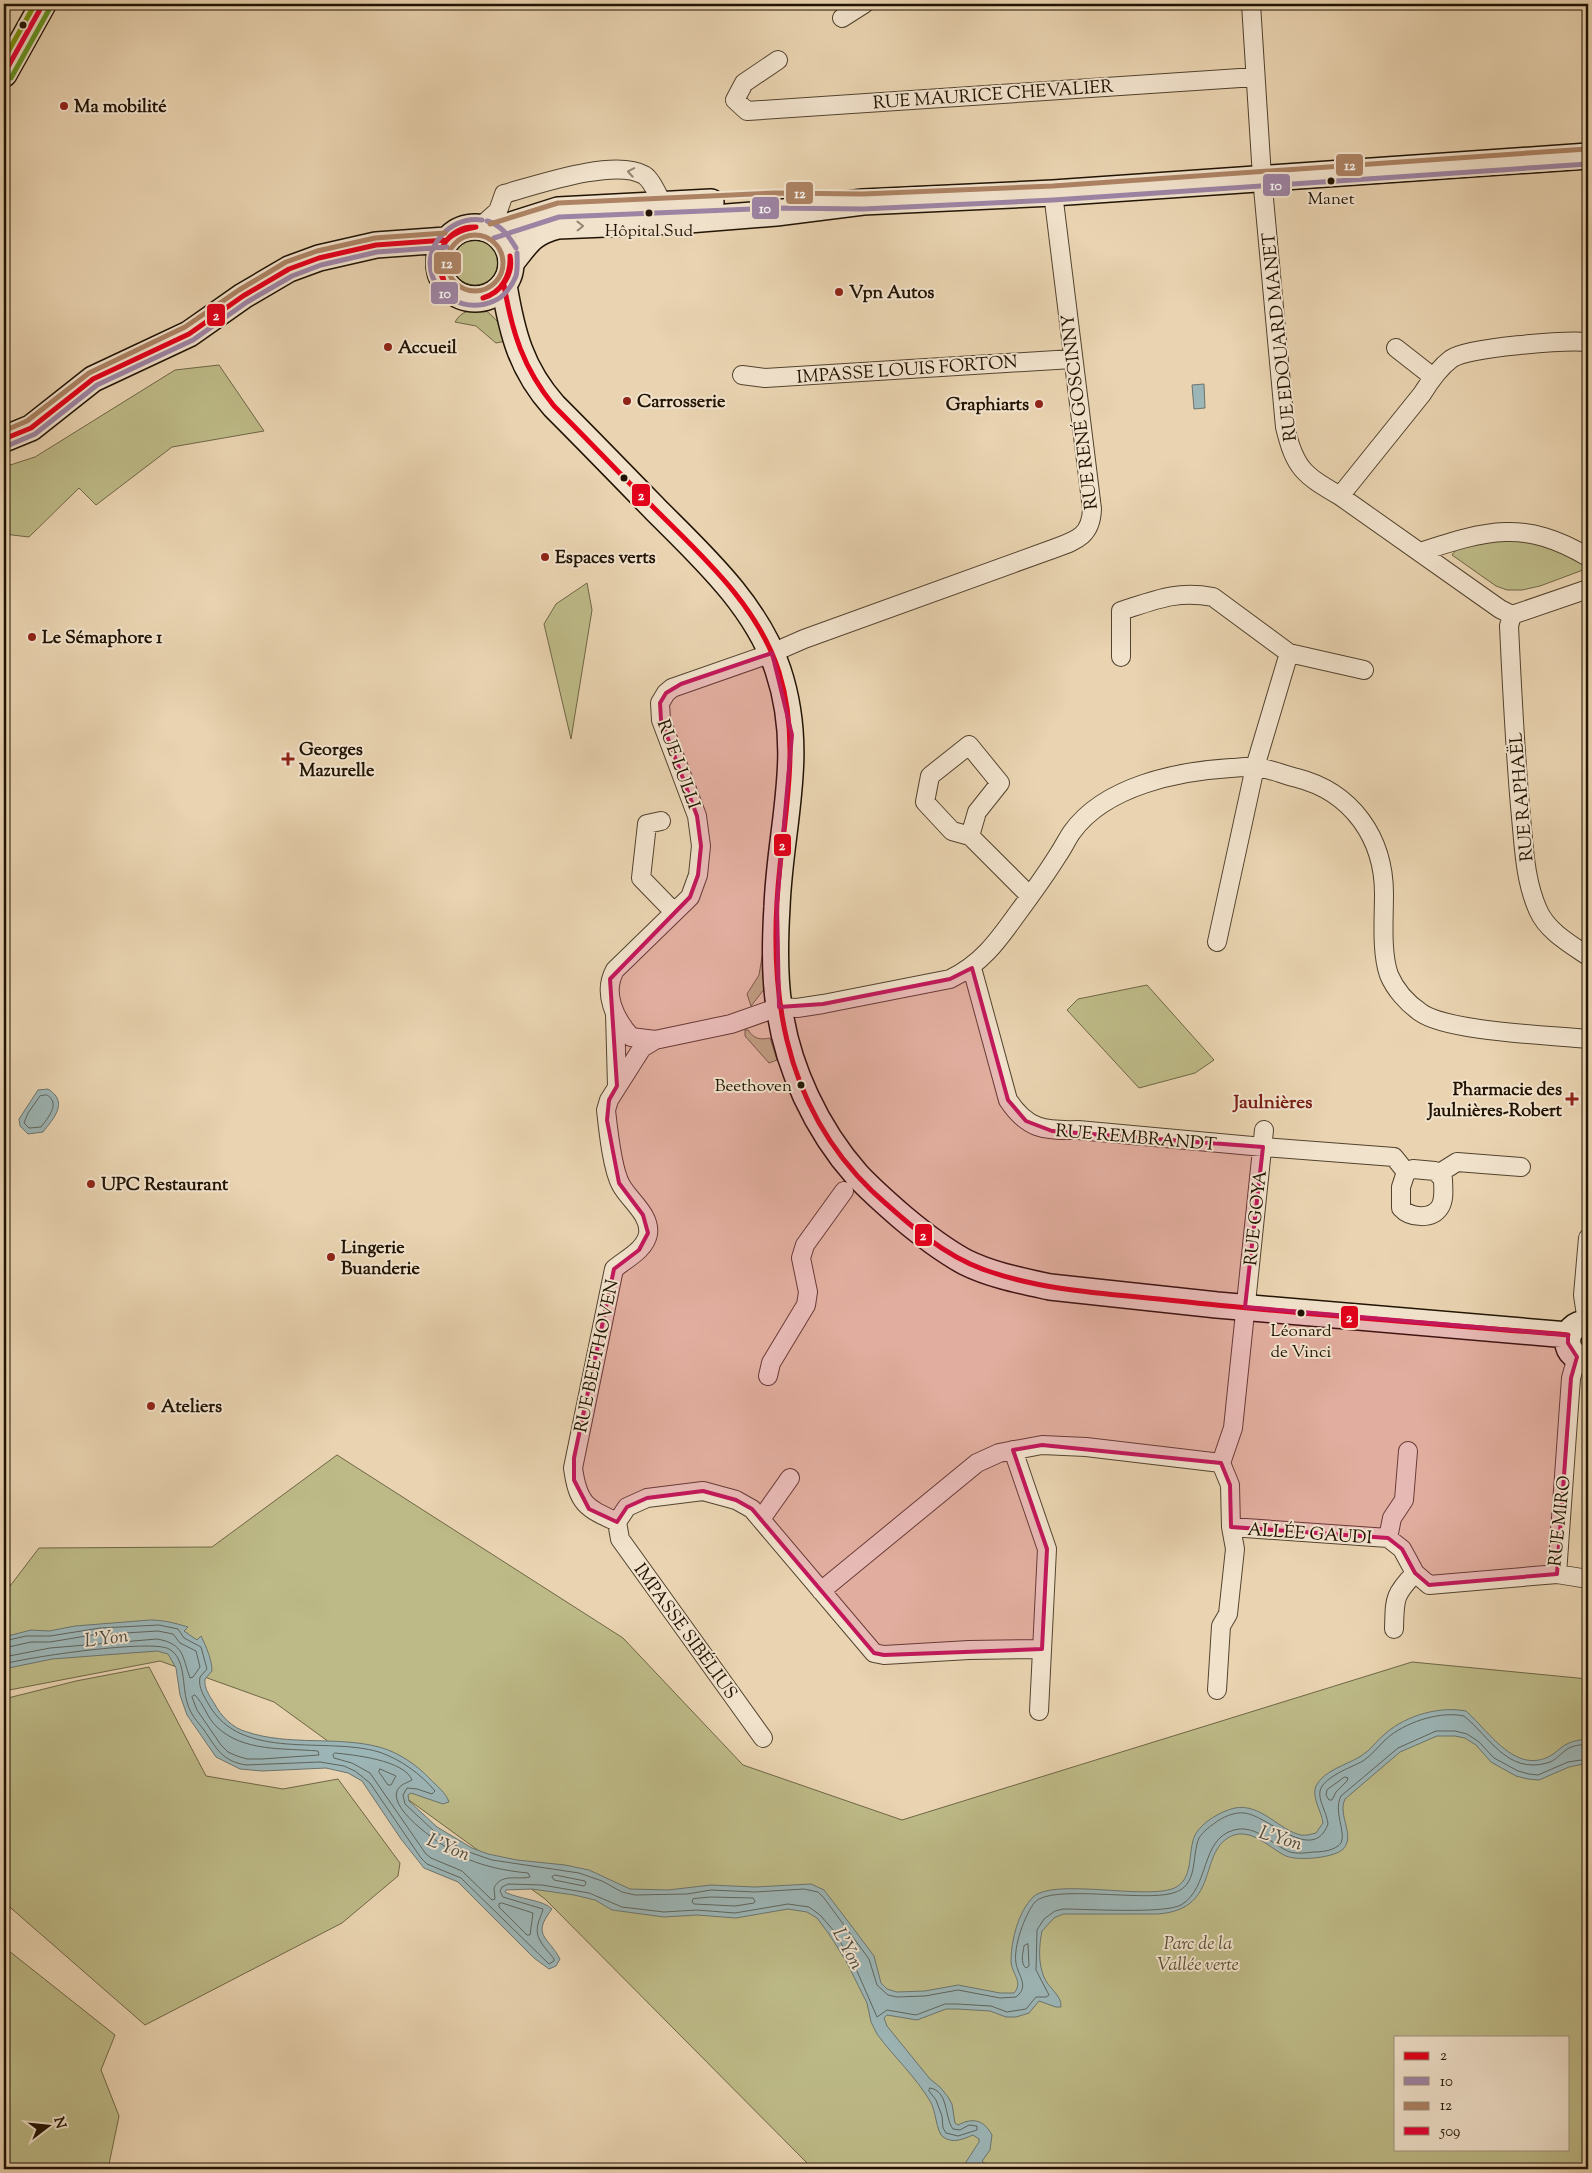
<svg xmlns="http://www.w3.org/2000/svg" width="1592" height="2173" viewBox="0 0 1592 2173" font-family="'Sorts Mill Goudy',serif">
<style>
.green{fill:#bdba87;stroke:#6f6645;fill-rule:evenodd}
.water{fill:#9cb5b6;stroke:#6b746e}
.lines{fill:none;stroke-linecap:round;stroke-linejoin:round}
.shore{stroke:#5e645c;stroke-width:1}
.street-casing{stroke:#53432e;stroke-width:20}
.secondary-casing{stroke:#211303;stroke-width:28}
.street{stroke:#f1e2cc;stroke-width:18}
.secondary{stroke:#f1e2cc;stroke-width:25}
.bus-1-casing{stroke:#f1e2cc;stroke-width:9}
.bus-2-casing{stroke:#f1e2cc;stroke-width:9}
.bus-3-casing{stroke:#f1e2cc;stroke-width:9}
.bus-4-casing{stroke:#f1e2cc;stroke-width:9}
.bus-5-casing{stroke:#f1e2cc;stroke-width:9}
.bus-6-casing{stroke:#f1e2cc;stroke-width:9}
.bus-1{stroke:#e2001a;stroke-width:5}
.bus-2{stroke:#9d84a5;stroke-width:5}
.bus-3{stroke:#ad8364;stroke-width:5}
.bus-4{stroke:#e40134;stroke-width:5}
.bus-5{stroke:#659722;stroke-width:5}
.bus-6{stroke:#7a940a;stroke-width:5}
.oneway{stroke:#938572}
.marked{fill:#c2185b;fill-opacity:0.2;stroke:#c2185b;stroke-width:4;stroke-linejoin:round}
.bus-dot{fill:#211303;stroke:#f1e2cc;stroke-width:2}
.poi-dot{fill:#8f2418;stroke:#f1e2cc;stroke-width:2}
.labels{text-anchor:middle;stroke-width:4;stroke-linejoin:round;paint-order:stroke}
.bus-label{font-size:17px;fill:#211303;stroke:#f1e2cc}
.street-label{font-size:18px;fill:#211303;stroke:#f1e2cc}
.poi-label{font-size:18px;font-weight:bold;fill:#211303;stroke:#f1e2cc;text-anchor:start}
.park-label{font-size:18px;font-style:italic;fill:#584d31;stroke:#f1e2cc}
.neighbourhood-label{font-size:19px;font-weight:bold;fill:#7a1f14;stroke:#f1e2cc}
.water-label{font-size:19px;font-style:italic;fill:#4c4c42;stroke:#f1e2cc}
.line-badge{stroke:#f1e2cc;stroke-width:2}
.badge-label{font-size:14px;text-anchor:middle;font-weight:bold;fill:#fff}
</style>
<rect width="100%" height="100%" fill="#e9d3b0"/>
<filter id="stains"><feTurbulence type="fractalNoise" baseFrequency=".004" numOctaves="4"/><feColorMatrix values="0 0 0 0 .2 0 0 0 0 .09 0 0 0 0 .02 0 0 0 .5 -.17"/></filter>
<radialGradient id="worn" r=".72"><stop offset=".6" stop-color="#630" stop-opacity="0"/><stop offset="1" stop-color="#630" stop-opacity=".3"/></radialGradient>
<path class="green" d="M451 261a24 24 0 1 1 48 0a24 24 0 1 1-48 0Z
M484,309C495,318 505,327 506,341L496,343L476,326L455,322C462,310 471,310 484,309Z
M219,365L264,431L172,447L96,505L79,488L29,537L4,534V467L35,457L175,370Z
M1501,538C1531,541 1560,546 1584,565L1583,570L1540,586L1522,590H1507L1496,586L1452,555C1459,543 1488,540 1501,538Z
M587,583L592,610L571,739L544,624L556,604Z
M763,951H764L766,987L751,1006L747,994L759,975Z
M1147,985L1214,1060L1195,1073L1139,1088L1067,1010L1078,999Z
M745,1030H748C754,1039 760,1040 770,1038L777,1060L769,1063L745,1036Z
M337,1455L623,1638L743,1765L902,1820L1412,1662L1588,1679V2169H813L545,1899L274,1702L160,1661L4,1691V1594L39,1548L212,1547ZM1396,2037H1568V2149H1396Z
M149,1667L206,1776L283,1789L338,1779L400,1863L398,1876L342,1923L145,2025L4,1902V1699L76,1681Z
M4,1947L115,2035L101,2070L119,2116L108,2169H4Z"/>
<path class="water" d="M1204,384L1205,408L1194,409L1192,385Z
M48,1089C69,1102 54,1118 43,1132L28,1134L20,1126L19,1119L38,1090Z
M150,1620C163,1620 175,1623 188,1627L184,1631L197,1640L201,1636C206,1646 212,1660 212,1671L205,1679C204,1688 209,1695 214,1703C221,1716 232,1728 247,1732C289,1746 337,1736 379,1747C398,1752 417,1765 430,1779C437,1786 446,1793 449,1802L443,1804L411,1793L408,1795L409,1801L437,1827L472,1848L488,1854L517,1860L565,1865L589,1870L630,1889L668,1890L711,1885L755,1887L811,1884L824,1890L847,1920L874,1956L881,1983L887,1989L897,1992L925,1991L958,1985L1000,1993H1014C1024,1982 1011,1973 1011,1961C1011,1941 1018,1912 1033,1897C1053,1878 1142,1899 1172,1889C1195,1881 1187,1852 1195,1835C1202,1822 1221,1811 1235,1808C1261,1803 1280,1831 1301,1835C1306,1836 1311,1834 1316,1833L1323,1823C1322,1812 1311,1797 1316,1786C1324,1770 1347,1765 1361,1756C1371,1750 1377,1740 1386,1733C1407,1715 1440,1706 1466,1711C1488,1730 1515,1775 1550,1756C1554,1754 1558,1750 1562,1747C1570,1741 1579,1740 1588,1739V1763L1569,1767L1539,1780L1528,1779L1516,1776L1491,1762L1476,1745L1465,1738L1455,1736H1437L1400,1752L1345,1799C1337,1816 1357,1837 1342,1850C1332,1858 1298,1861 1286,1856C1271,1849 1253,1829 1234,1835C1196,1849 1223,1909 1158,1914H1063L1054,1918L1042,1931C1039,1946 1038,1963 1044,1977C1048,1988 1062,1995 1061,2007H1056L1039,2001L1029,2013L1016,2017H1006L990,2011L957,2009H946L917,2020L887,2015L884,2018L887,2026L930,2079L940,2087L948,2097L952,2104L955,2123L958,2125C973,2117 984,2120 992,2135L990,2150L982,2161L992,2169H966V2162L979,2142V2139L973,2135C963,2139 953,2144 943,2137C936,2131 936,2110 930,2101C916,2077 893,2056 877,2034L871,2022L867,2003L846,1961L829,1934L817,1918L807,1912L788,1909L736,1918L697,1915L664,1917L612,1910L595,1900L574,1895L532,1889L506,1890L505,1892C518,1899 544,1900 552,1909C531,1936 548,1936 560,1959L556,1966L549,1969L534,1958L458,1882L424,1868L401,1839L362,1781L348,1773L326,1768L262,1771L240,1769L216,1757L187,1715L180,1695L176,1668L168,1654L157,1651L52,1659L4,1669V1637L31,1630L49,1631L75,1626Z"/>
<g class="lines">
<path class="shore" d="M47,1095C61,1103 48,1118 41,1127L29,1128L24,1123L28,1113L40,1096Z
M4,1641L26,1636H50L100,1628L159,1625L178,1629L184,1638L201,1647L207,1669L200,1677C198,1688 204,1696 209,1705C242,1762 325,1736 379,1752C400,1759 421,1774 435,1791L432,1794L417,1789L407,1788L403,1795L405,1804L434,1831L463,1850L492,1860L579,1873L602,1881L622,1892L635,1895L687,1894L711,1890L755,1892L804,1889L818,1892L824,1898L869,1959L877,1985L888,1995L897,1997L925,1996L958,1990L1000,1998L1016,1997C1030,1986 1018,1976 1016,1963C1013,1947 1025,1914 1035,1902C1051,1884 1145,1902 1173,1893C1199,1886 1191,1857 1199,1838C1203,1831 1212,1825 1219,1820C1226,1816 1235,1812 1244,1813C1268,1815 1313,1865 1328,1824C1327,1813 1318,1800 1320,1791C1323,1777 1352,1767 1363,1761C1374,1754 1381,1742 1391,1735C1410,1721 1441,1711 1464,1716C1490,1737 1507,1774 1547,1763C1555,1761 1559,1755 1566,1750C1572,1745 1581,1745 1588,1744
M4,1648L31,1642H50L92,1635L158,1631L173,1634L180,1643L196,1651L200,1667L193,1677L190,1678C182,1657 185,1644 157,1639L50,1648L4,1657
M4,1664C28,1657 152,1639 169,1649C186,1658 182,1686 187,1702C190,1714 197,1721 204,1730C217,1749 222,1761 246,1765L320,1762L344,1766L355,1771L370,1783L421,1858L427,1864L461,1878L549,1964L554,1961V1959C546,1948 534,1939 538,1924C539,1919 542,1914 543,1909L503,1897L500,1891L502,1887L508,1884L542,1885L589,1893L622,1907L664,1912L697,1910L735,1913L788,1904L809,1907L820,1915L834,1931L857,1971L877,2017L887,2010L916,2015L945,2004H957L991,2006L1007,2012L1026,2009L1036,1997H1046L1049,1995L1036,1970L1037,1930L1044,1919L1055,1911L1063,1909C1087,1909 1164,1914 1181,1905C1210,1888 1200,1839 1234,1830C1256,1824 1272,1845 1290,1852C1297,1854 1305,1853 1313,1852C1321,1852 1331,1851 1338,1846C1350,1838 1332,1813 1341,1796L1398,1748L1436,1731H1455L1467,1734L1479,1742L1494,1758L1518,1771L1529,1774L1538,1775L1568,1762L1588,1759
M195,1695C204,1704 207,1718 217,1727C243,1752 284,1748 318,1751L319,1755L262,1759H247L237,1756L228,1752L221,1745L197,1710L192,1697Z
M335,1753C354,1755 404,1760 412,1780C407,1783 400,1784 397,1791C389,1811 445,1848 461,1856C481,1866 506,1871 528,1873L530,1877C517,1880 501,1873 494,1888L495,1899L492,1900L462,1871L431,1858L426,1854L370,1773L352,1763L334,1758L333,1755Z
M380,1769L396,1776L391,1785H388L379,1772Z
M1345,1777L1348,1778L1347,1781L1336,1792L1332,1800H1329L1326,1795L1327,1790Z
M555,1875L585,1881L586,1884L584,1886L554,1880L552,1877Z
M711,1897L753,1898L755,1901L754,1903L735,1906L694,1904L692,1902L693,1899Z
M502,1903L533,1913L530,1935H527L499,1907V1904Z
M1028,1944L1029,1966L1026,1968C1020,1963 1023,1953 1024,1946Z
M930,2088C949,2091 944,2117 953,2129L960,2130L969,2125L977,2126V2130L958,2136L946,2133L943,2128L942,2116L936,2100L929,2091Z"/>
<g class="street-casing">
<path id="street" d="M1251,4L1262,177L1285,427C1295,469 1304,475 1340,496L1500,609L1512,615L1588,589
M842,18L864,4
M778,60L744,83L735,100L747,111L1255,77
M480,227L498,211L504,194C537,185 614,158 644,175C652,180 658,196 663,204
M1396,348L1433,377
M742,375L765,378L1072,359
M1340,496L1422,394C1430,381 1439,368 1451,359C1468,347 1566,340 1588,342
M1420,552C1487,530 1524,519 1588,557
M1512,615L1509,626C1512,689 1515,753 1521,817C1524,848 1525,881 1538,910C1547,931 1570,944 1588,956
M1289,653L1364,670
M1121,657V611C1155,600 1177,590 1213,597L1289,653L1255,767L1217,942
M661,821L647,824L641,878L674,912
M970,836L977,812L1000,783L969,745L930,776L925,802L952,831L970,836L1030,896
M972,968L1008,1100C1027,1129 1044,1131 1078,1130L1263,1147L1394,1157L1406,1172
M615,1013L617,1086
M655,1040L631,1037C615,1019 602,993 615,970L690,897L698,875L701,846L697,816L661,720L660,703L666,693L672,688L772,653L804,639L1050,550C1074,541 1091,538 1092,509L1053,193
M1413,1169L1435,1171L1443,1179C1443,1187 1445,1199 1440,1207C1432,1220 1410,1218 1401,1208V1187L1406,1172Z
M1438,1174L1457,1162L1521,1167
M1587,1322L1583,1295L1588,1238
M768,1376L771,1363L806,1305L808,1292L801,1258L805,1245L844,1191
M1013,1450L1047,1549L1039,1711
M1221,1463L1233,1428L1264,1130
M761,1519L790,1478
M617,1522C586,1508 578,1504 573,1468L614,1269C626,1259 645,1250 648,1234C651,1215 629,1200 621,1185C612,1169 608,1128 606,1110L609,1100L642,1048L655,1040L731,1024L779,1007L797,1008L823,1004L950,979C981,964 997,942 1017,914C1031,895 1045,876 1058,855C1063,848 1067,839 1072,832C1105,786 1178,771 1231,768C1238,768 1246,766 1253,767C1267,767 1283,775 1297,778C1352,792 1384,838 1384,894C1384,918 1381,952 1389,975C1395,989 1407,1003 1420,1012C1447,1032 1551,1035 1588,1039
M617,1522L627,1507L647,1498L703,1491L736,1500L752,1509L874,1653L884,1655L969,1650L1042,1649
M617,1522L620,1539L763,1738
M1231,1527L1388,1538
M1415,1573L1429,1585L1557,1574L1571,1378L1577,1357
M1557,1574L1588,1579
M821,1591L977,1463L999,1453L1042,1445L1086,1447L1221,1463
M1394,1629C1395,1599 1393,1596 1415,1573L1402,1549L1388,1538L1392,1518L1404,1500L1408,1451
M1217,1690L1221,1626L1228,1614L1235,1549L1231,1527L1230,1485L1221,1463"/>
</g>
<g class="secondary-casing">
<path id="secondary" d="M4,74L43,4
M439 263a36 36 0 1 1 72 0a36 36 0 1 1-72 0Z
M492,231L558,210L711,202
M511,263C528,242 531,233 558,226L676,221L776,213L863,202L1053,193L1588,156
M504,285C512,333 521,369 554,406C588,440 621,474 655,509C702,556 757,606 778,670C806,754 780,824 777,907C775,940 774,974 779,1006C787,1067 817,1130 857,1175C871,1190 887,1204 902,1217C921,1233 943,1250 965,1262C991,1275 1022,1281 1050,1287L1217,1305L1568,1335
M4,439L31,428L93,379L189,334L243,296L289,269L319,258L376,245L446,240
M1588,1323C1559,1323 1563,1362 1588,1358"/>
</g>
<use href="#street" class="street"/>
<use href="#secondary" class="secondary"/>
<g class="bus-1-casing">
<path id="bus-1" d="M444,281C430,256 448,225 476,227
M444,281C434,249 443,233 476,227
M504,285C512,332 523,368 554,406C589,441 622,476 657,511C704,558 758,606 779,672C799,736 787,801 780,866C767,986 781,1103 872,1191C905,1221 942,1255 985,1270C1046,1292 1114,1294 1178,1301C1308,1315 1438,1324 1568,1335
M483,298C502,292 511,275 510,256
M483,298C501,293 514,274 510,256
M4,439L31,428L93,379L189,334L243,296L289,269L319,258L376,245L446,240"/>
</g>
<g class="bus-2-casing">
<path id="bus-2" d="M482,220C466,218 452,224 441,236C410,272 451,320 494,301C504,297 512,286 516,276C518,268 517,261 517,253
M487,221C501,225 509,236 516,248
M494,238L559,217L775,208L863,209L1053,200L1588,164
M7,446L35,434L97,385L193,340L247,302L292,276L321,265L377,252L447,247"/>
</g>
<g class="bus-3-casing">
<path id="bus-3" d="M490,224L558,203L775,193L863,194L1053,186L1587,149
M447 263a28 28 0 1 1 56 0a28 28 0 1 1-56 0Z
M4,431L27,421L89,373L185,327L239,290L286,262L317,251L375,238L445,233"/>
</g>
<g class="bus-4-casing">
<path id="bus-4" d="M4,74L43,4"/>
</g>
<g class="bus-5-casing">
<path id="bus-5" d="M11,78L50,8"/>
</g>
<g class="bus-6-casing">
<path id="bus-6" d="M4,59L35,4"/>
</g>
<use href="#bus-1" class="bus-1"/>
<use href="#bus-2" class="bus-2"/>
<use href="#bus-3" class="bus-3"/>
<use href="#bus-4" class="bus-4"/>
<use href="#bus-5" class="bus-5"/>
<use href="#bus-6" class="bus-6"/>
</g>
<defs><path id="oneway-chevron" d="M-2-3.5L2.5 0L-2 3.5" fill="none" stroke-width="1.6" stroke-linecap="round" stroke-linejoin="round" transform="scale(1.25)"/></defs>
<g class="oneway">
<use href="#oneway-chevron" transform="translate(631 172) rotate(-170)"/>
<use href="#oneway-chevron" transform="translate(580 226) rotate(-1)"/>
</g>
<path class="marked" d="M772,653L792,735L777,903L779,1007L823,1004L950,979L972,968L1008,1100L1026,1121L1052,1131L1263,1147L1245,1307L1568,1335V1343L1577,1357L1571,1378L1557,1574L1429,1585L1415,1573L1402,1549L1388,1538L1231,1527L1230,1485L1221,1463L1042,1445L1013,1450L1047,1549L1042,1649L884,1655L874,1653L752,1509L736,1500L703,1491L647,1498L627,1507L617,1522L589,1509L574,1480V1458L614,1269L639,1250L648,1233L643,1215L619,1183L607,1120L609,1100L617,1086L610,979L690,897L698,875L701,846L697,816L661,720L660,703L666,693L681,684Z"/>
<g class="bus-dot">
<circle cx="23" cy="25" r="4.5"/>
<circle cx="1331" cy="181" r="4.5"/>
<circle cx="649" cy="213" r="4.5"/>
<circle cx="624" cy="478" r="4.5"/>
<circle cx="801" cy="1085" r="4.5"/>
<circle cx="1301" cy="1313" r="4.5"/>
</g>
<g class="poi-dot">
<circle cx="64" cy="106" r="5"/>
<circle cx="839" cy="292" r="5"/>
<circle cx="388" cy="347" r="5"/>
<circle cx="627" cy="401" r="5"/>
<circle cx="1039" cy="404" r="5"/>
<circle cx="545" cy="557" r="5"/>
<circle cx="32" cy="637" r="5"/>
<path d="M285.5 751.5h5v5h5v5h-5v5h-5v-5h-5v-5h5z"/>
<path d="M1569.5 1091.5h5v5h5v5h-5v5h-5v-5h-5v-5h5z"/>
<circle cx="91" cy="1184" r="5"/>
<circle cx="331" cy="1257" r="5"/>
<circle cx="151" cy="1406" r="5"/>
</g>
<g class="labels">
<g class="bus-label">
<text x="1331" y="204">Manet</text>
<text x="649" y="236">Hôpital Sud</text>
<text x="792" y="1091" text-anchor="end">Beethoven</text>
<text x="1301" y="1336">Léonard<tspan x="1301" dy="21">de Vinci</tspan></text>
</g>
<g class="street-label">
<text transform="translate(993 94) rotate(-4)" y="6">RUE MAURICE CHEVALIER</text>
<text transform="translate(1279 337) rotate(-96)" y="6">RUE EDOUARD MANET</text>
<text transform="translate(907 369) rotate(-4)" y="6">IMPASSE LOUIS FORTON</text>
<text transform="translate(1079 412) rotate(-97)" y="6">RUE RENÉ GOSCINNY</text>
<text transform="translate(679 764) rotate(70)" y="6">RUE LULLI</text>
<text transform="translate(1521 797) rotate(-95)" y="6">RUE RAPHAËL</text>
<text transform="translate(1136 1137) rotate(5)" y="6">RUE REMBRANDT</text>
<text transform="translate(1255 1218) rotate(-84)" y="6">RUE GOYA</text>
<text transform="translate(596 1356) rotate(-78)" y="6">RUE BEETHOVEN</text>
<text transform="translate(1559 1521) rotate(-84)" y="6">RUE MIRO</text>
<text transform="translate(1310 1533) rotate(4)" y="6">ALLÉE GAUDI</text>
<text transform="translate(686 1631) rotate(54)" y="6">IMPASSE SIBÉLIUS</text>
</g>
<g class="poi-label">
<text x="74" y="112">Ma mobilité</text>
<text x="849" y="298">Vpn Autos</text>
<text x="398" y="353">Accueil</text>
<text x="637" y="407">Carrosserie</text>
<text x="1029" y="410" text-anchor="end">Graphiarts</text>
<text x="555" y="563">Espaces verts</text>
<text x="42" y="643">Le Sémaphore 1</text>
<text x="299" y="755">Georges<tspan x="299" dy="21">Mazurelle</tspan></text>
<text x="1562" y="1095" text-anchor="end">Pharmacie des<tspan x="1562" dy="21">Jaulnières-Robert</tspan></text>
<text x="101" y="1190">UPC Restaurant</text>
<text x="341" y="1253">Lingerie<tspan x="341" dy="21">Buanderie</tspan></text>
<text x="161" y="1412">Ateliers</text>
</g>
<g class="park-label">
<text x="1198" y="1949">Parc de la<tspan x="1198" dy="21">Vallée verte</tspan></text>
</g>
<g class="neighbourhood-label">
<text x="1273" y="1108">Jaulnières</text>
</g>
<g class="water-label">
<text transform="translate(106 1637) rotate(-7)" y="7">L'Yon</text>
<text transform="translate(1281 1837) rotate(17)" y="7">L'Yon</text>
<text transform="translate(449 1846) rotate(22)" y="7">L'Yon</text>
<text transform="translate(849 1948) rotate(62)" y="7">L'Yon</text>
</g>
</g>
<g class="line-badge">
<rect x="1335" y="153" width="29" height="24" rx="5" fill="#ad8364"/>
<rect x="1262" y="173" width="29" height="24" rx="5" fill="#9d84a5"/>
<rect x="785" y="181" width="29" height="24" rx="5" fill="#ad8364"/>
<rect x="751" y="196" width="29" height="24" rx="5" fill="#9d84a5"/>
<rect x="433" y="251" width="29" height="24" rx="5" fill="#ad8364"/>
<rect x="430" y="281" width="29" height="24" rx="5" fill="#9d84a5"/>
<rect x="206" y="303" width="20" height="24" rx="5" fill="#e2001a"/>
<rect x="631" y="483" width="20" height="24" rx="5" fill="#e2001a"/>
<rect x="773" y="833" width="19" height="24" rx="5" fill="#e2001a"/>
<rect x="914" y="1223" width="19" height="24" rx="5" fill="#e2001a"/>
<rect x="1340" y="1305" width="19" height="24" rx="5" fill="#e2001a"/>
</g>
<g class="badge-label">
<text x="1350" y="170">12</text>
<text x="1276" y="190">10</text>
<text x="800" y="198">12</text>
<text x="765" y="213">10</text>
<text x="447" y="268">12</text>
<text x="445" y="298">10</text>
<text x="216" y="320">2</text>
<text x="641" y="500">2</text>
<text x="782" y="850">2</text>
<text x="923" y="1240">2</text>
<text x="1349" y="1322">2</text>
</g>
<rect width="1592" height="2173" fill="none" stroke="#e9d3b0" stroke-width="20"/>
<rect x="5" y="5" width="1582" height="2163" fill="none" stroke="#211303" stroke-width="2.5"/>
<rect x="10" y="10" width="1572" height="2153" fill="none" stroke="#211303"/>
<rect x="1394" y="2036" width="175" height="115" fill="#f1e2cc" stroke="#9e8f7c"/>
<rect x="1404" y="2052" width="25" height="8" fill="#e2001a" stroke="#9e8f7c"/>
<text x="1440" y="2060" font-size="15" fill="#211303">2</text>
<rect x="1404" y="2077" width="25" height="8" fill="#9d84a5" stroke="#9e8f7c"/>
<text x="1440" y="2086" font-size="15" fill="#211303">10</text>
<rect x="1404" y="2102" width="25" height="8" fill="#ad8364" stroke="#9e8f7c"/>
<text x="1440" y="2110" font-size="15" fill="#211303">12</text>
<rect x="1404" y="2127" width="25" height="8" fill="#e40134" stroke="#9e8f7c"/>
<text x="1440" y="2136" font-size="15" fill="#211303">509</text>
<g transform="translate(48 2126) rotate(74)" stroke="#f1e2cc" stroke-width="4" paint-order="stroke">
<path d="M0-4L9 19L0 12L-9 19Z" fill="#211303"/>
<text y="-8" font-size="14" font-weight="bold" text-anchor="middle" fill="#211303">N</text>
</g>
<rect width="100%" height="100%" filter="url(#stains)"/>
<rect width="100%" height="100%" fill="url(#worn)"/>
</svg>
